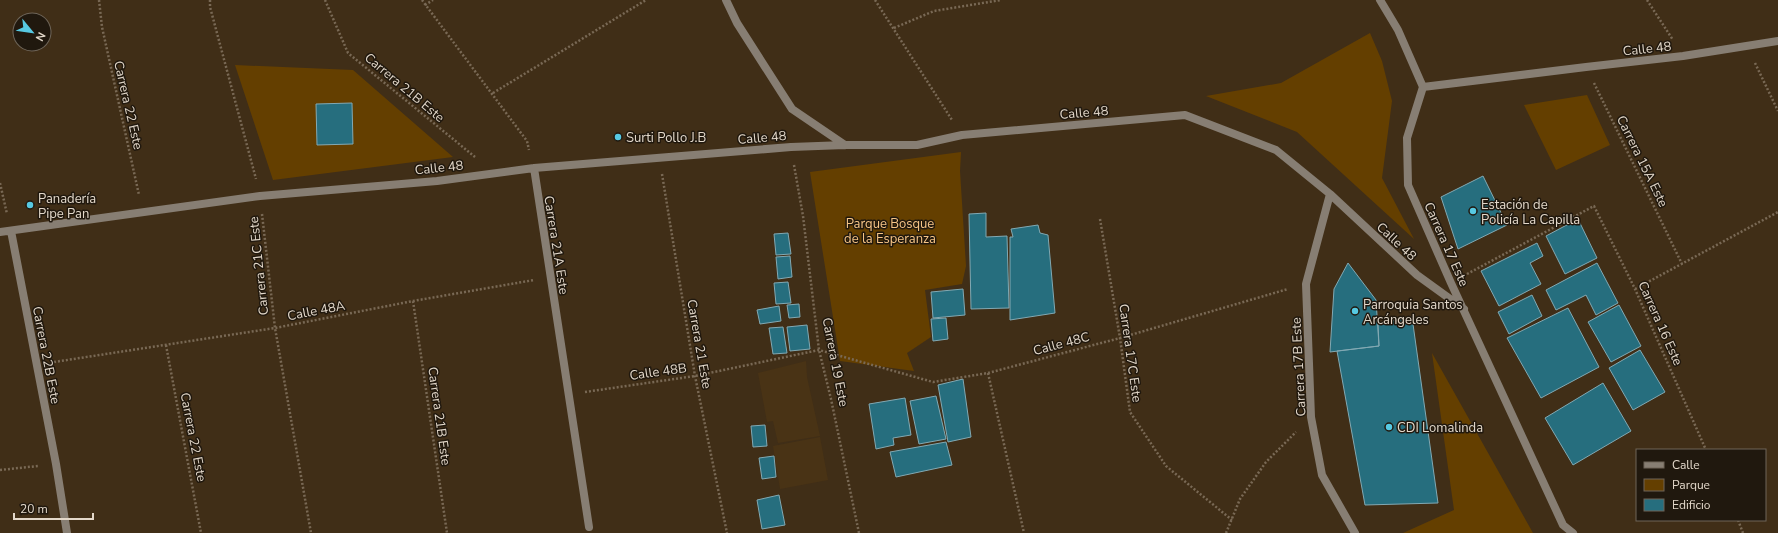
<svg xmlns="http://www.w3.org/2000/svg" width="1778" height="533" viewBox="0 0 1778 533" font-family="'Nunito Sans',sans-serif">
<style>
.built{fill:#493315}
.green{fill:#643f00}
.building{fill:#266e7e;stroke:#82a9b3}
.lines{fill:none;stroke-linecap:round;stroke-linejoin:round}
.path{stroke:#796955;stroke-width:2.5;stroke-dasharray:2 2;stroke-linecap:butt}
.street{stroke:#877e73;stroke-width:8}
.poi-dot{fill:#57c9e2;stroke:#20180e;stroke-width:1.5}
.labels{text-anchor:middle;stroke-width:3;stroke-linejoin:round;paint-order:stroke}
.street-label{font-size:13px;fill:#e3d8ca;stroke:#20180e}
.poi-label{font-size:13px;fill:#e3d8ca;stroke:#20180e;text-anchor:start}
.park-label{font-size:13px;fill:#f7c586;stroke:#20180e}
</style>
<rect width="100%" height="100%" fill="#402e17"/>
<path class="built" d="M806,361L807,377L820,436L778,443L773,421L767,422L758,373Z
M820,437L828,480L780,489L773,446Z"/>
<path class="green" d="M1370,33L1382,61L1392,101L1382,178L1414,239L1297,132L1206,96L1281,83Z
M235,65L353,70L453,157L273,180Z
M1587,95L1610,145L1556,170L1524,105Z
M961,152L960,171L966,266L962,284L925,290L931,337L907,353L914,371L840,361L810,172Z
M1432,353L1533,533H1403L1454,510Z"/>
<path class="building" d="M352,103L353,144L317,145L316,104Z
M1483,176L1507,225L1458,249L1441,197Z
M986,213V237L1007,236L1009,308L971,309L969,214Z
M1578,219L1597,258L1565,274L1546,236Z
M1038,225L1040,233L1048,235L1055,313L1010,320V237H1013L1011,229Z
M788,233L791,254L776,255L774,234Z
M1537,243L1543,256L1530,263L1541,284L1499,306L1481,271Z
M790,256L792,277L778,279L776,257Z
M1348,263L1376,300L1379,346L1330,352L1334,289Z
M1597,263L1618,303L1596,315L1586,295L1556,310L1546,290Z
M788,282L791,303L776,304L774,283Z
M963,289L965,315L933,318L931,292Z
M1532,295L1542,316L1509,334L1498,312Z
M799,304L800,317L789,318L787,305Z
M1619,305L1641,346L1611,362L1588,322Z
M779,306L781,321L760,324L757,310Z
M1568,308L1599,367L1541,398L1507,338Z
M1412,317L1438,503L1365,505L1337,351L1379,346L1378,323Z
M946,318L948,339L933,341L931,319Z
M807,325L810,349L790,351L787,327Z
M783,327L787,353L773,354L769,328Z
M1640,350L1665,392L1633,410L1609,368Z
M963,379L971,437L948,442L938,385Z
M1603,383L1631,431L1573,465L1545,418Z
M936,396L946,439L919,444L910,401Z
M905,398L911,435L893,438L894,445L876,449L869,404Z
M765,425L767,446L753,447L751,426Z
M946,442L952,465L896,477L890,452Z
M774,456L776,477L762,479L759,458Z
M779,495L785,525L762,529L757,500Z"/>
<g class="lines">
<path class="path" d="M99,0L102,27L139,195
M210,0V7L256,179
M325,0L348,53L475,157
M422,0L527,141L529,150
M875,0L952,120
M1647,0L1673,40
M425,5L433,0
M894,28L934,11L1001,0
M1755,63L1778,111
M1594,83L1682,264
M493,93L646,0
M794,165L803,216L819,350L831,399L859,533
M662,174L695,376L727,533
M0,183L7,214
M262,214L275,328L311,533
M1100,219L1120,338L1130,412L1166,466L1232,520
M1467,274L1594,206L1635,289L1706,450
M1635,289L1778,212
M413,301L447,533
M166,345L201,533
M54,362L275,328L413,301L534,280
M988,373L1024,533
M585,392L695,376L819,350L933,382L988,373L1120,338L1288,289
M0,470L38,466
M1738,520L1743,533
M1226,533L1240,499L1266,462L1296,432"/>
<path class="street" d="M726,0L737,23L792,109L845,145
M1380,0L1398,30L1423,87L1407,138L1408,185L1451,283L1563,525L1573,533
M1423,87L1586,67L1683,56L1778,41
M534,168L589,527
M1330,194L1306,284L1311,417L1322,475L1355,533
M11,231L56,464L67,533
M0,232L260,196L437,181L534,168L791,147L845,145H917L962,135L1185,115L1276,150L1330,194L1417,275L1464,309"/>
</g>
<g class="poi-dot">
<circle cx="618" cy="137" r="4"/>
<circle cx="30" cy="205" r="4"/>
<circle cx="1473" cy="211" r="4"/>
<circle cx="1355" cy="311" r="4"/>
<circle cx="1389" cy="427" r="4"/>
</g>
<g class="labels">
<g class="street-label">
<text transform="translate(1647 48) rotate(-6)" y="5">Calle 48</text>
<text transform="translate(405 87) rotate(40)" y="5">Carrera 21B Este</text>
<text transform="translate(129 105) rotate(77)" y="5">Carrera 22 Este</text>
<text transform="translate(1084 112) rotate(-5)" y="5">Calle 48</text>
<text transform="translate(762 137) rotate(-5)" y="5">Calle 48</text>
<text transform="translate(1643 161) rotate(64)" y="5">Carrera 15A Este</text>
<text transform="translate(439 167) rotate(-6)" y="5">Calle 48</text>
<text transform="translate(1397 241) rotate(43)" y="5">Calle 48</text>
<text transform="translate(1447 244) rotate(66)" y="5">Carrera 17 Este</text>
<text transform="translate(557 245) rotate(81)" y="5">Carrera 21A Este</text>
<text transform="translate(258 266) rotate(-96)" y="5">Carrera 21C Este</text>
<text transform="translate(316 310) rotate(-11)" y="5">Calle 48A</text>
<text transform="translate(1661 323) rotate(66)" y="5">Carrera 16 Este</text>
<text transform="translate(1061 343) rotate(-15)" y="5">Calle 48C</text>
<text transform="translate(700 344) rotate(80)" y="5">Carrera 21 Este</text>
<text transform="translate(1131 353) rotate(82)" y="5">Carrera 17C Este</text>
<text transform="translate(47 355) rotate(79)" y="5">Carrera 22B Este</text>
<text transform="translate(836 362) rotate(79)" y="5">Carrera 19 Este</text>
<text transform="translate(1298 367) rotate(-93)" y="5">Carrera 17B Este</text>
<text transform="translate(658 371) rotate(-8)" y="5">Calle 48B</text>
<text transform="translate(440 416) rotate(82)" y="5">Carrera 21B Este</text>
<text transform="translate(194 437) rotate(79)" y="5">Carrera 22 Este</text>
</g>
<g class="poi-label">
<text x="626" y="142">Surti Pollo J.B</text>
<text x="38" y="203">Panadería<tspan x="38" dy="15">Pipe Pan</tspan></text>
<text x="1481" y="209">Estación de<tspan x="1481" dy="15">Policía La Capilla</tspan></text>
<text x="1363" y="309">Parroquia Santos<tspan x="1363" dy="15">Arcángeles</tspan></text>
<text x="1397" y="432">CDI Lomalinda</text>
</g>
<g class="park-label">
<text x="890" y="228">Parque Bosque<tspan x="890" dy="15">de la Esperanza</tspan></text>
</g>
</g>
<rect x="1636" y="449" width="130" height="72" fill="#20180e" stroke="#6e6559"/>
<rect x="1644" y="462" width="20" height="6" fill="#877e73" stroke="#6e6559"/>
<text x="1672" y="469" font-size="12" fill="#e3d8ca">Calle</text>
<rect x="1644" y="479" width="20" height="12" fill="#643f00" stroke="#6e6559"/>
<text x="1672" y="489" font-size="12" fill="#e3d8ca">Parque</text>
<rect x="1644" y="499" width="20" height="12" fill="#266e7e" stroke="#6e6559"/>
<text x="1672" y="509" font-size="12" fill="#e3d8ca">Edificio</text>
<g transform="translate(32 32) rotate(119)"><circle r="19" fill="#20180e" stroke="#6e6559"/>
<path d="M0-3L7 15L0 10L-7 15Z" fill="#57c9e2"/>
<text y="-6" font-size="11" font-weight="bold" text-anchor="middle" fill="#e3d8ca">N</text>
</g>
<path d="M14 513v6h79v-6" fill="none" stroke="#e3d8ca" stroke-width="2"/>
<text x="20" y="513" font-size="12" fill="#e3d8ca" stroke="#20180e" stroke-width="3" paint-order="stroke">20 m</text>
</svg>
